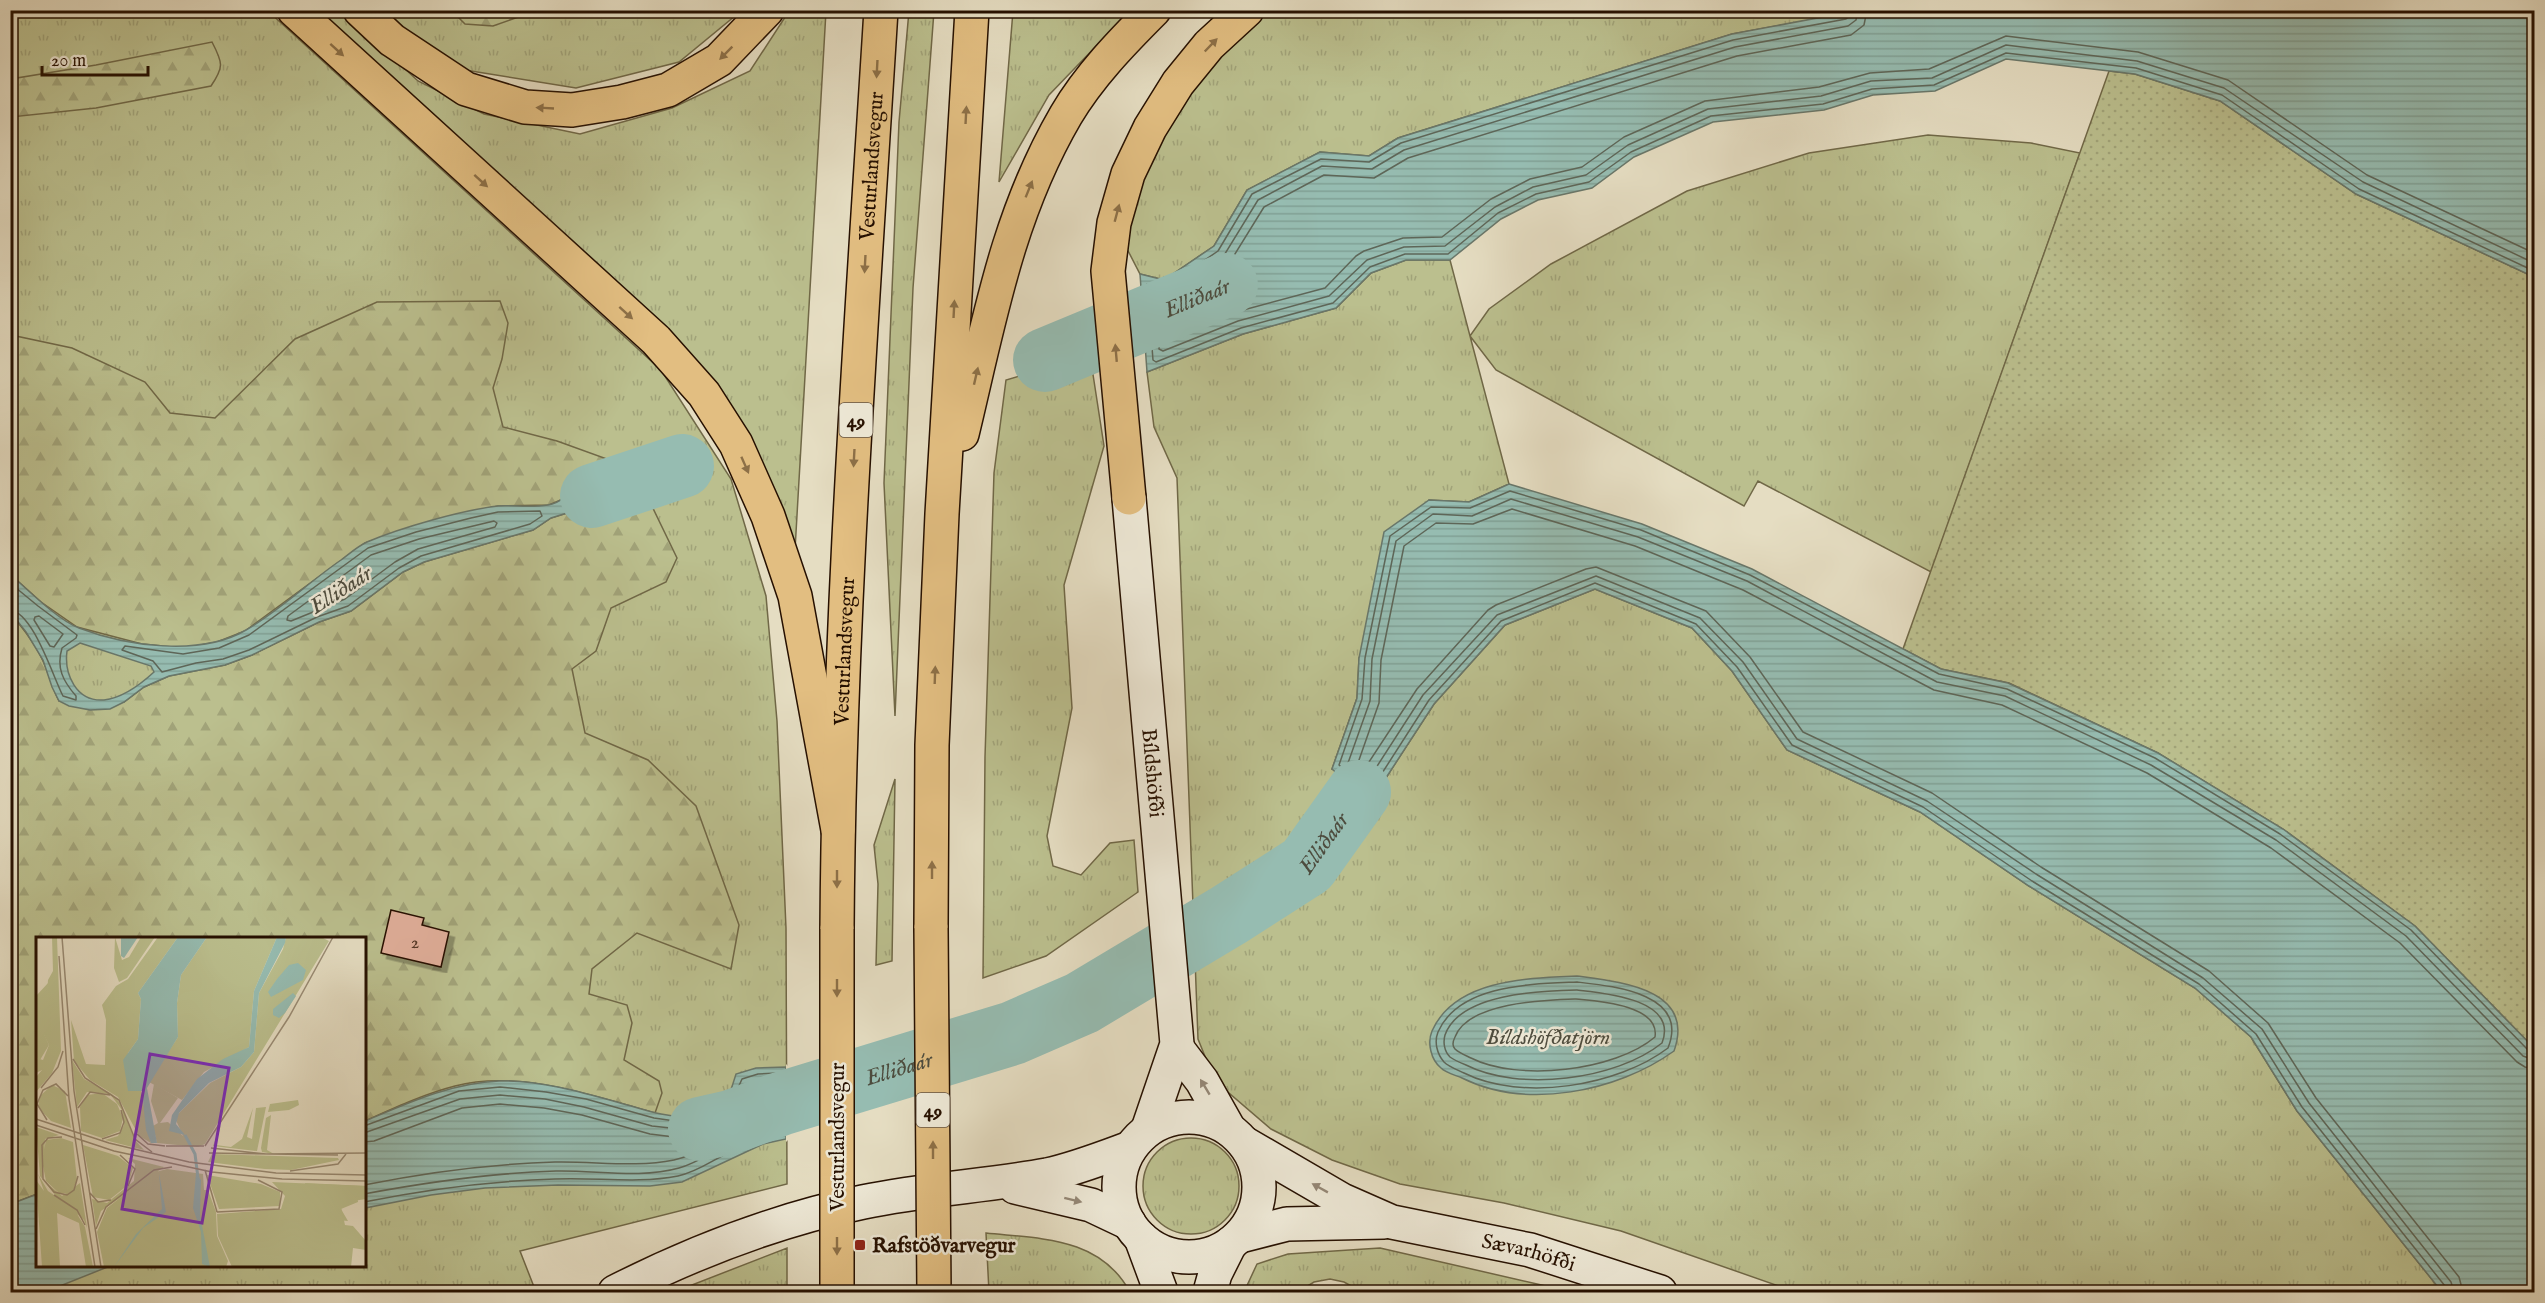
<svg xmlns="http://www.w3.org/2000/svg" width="2545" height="1303" viewBox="0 0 2545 1303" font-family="'IM FELL English',serif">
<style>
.grass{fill:url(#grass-tufts);stroke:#706847;stroke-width:1.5;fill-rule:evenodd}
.forest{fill:url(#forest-firs);stroke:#706847;stroke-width:1.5}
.park{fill:url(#park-dots);stroke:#706847;stroke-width:1.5}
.water{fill:url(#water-rules);stroke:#69776a;stroke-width:1.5;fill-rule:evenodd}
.pier{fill:#e5ddc2}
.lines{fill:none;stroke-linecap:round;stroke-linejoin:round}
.shore{stroke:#5e6658;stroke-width:1.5}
.river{stroke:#96bcb1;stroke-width:64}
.building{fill:#e1af9b;stroke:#261000;stroke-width:1.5;filter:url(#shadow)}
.secondary-casing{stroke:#261000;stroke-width:36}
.highway-casing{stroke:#261000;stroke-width:36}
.secondary{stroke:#eee9d7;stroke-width:33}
.highway{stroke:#e2be81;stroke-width:33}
.highway-bridge-casing{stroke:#261000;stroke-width:36;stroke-linecap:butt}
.highway-bridge{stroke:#e2be81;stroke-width:33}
.oneway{fill:#8d7047}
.oneway2{fill:#948776}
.poi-dot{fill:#8f2418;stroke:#eee9d7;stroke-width:2}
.labels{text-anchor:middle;stroke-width:5;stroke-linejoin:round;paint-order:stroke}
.number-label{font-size:18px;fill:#553827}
.shield{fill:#eee9d7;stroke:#625140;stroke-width:1.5}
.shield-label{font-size:20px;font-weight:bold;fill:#261000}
.street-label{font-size:21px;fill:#261000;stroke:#eee9d7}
.poi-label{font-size:21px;font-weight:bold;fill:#261000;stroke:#eee9d7;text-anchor:start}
.water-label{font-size:22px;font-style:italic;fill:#4d4c3e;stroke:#eee9d7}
.inset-river{fill:none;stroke:#96bcb1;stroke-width:3}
.inset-road{fill:none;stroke:#998b74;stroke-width:1.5}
.view{fill:#7b2cbf;fill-opacity:0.15;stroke:#7b2cbf;stroke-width:3}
.inset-edge{fill:none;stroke:#261000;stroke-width:3}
</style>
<defs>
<pattern id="grass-tufts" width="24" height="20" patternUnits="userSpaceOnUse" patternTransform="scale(1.5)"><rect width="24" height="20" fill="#bbbf8e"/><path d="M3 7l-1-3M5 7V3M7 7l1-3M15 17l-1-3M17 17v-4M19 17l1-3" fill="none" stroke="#a1a379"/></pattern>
<pattern id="forest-firs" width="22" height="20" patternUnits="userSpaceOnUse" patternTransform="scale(1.5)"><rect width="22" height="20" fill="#bbbf8e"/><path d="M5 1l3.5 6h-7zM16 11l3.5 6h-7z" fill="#a1a379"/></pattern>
<pattern id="park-dots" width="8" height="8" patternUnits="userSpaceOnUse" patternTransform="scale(1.5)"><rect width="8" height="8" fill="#bbbf8e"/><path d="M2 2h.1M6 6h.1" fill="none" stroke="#a1a379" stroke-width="1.8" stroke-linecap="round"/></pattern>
<pattern id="water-rules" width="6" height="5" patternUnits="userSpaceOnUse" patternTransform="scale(1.5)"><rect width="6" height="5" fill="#96bcb1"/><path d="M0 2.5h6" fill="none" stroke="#81a196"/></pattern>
<filter id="shadow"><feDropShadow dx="5.5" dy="5.5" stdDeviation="0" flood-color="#0004"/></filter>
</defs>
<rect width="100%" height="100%" fill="#e5ddc2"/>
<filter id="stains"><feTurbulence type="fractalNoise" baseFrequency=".00333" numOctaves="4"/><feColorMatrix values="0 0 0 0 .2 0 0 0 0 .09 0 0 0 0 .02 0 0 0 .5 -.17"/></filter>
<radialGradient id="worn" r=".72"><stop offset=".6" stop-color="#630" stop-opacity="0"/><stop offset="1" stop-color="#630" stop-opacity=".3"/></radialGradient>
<path class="grass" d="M10,11H268L661,370L731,479L766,596L777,721L786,928L787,1184L520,1251L536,1292H11ZM38,938H364V1266H38Z
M316,11H342L418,81L484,114L580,134L672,108L750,71L789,11H826L795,550L748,439Z
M382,11H741L679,62L576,88L465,70L401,28Z
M909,11H934L913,288L895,716L884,483L899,122Z
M1013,11H1130L1049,95L999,182Z
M1268,11H1860L1732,34L1398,138L1369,156L1320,152L1247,190L1214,246L1164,280L1140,274L1124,243L1135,184L1205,67Z
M1928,135L2031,143L2080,153L1931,572L1758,481L1744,506L1496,370L1470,336L1509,484L1469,502L1429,500L1359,658L1357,698L1332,769L1380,787L1434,704L1505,625L1595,589L1692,628L1732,671L1787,750L1920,812L2029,886L2195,988L2251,1037L2297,1111L2442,1292H1796L1621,1231L1504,1203L1400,1184L1332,1160L1271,1129L1215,1081L1198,1039L1177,478L1154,427L1147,372L1243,334L1336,308L1371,273L1406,260H1450L1470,336L1489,309L1551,264L1687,191L1809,153Z
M1090,355L1104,446L1064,585L1072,708L1047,836L1053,866L1081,875L1110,843L1134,840L1138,892L1046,956L983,978L985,757L994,473L1006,380Z
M895,779L892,961L876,965L878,884L874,845Z
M1143 1186a48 48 0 1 1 96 0a48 48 0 1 1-96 0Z
M986,1233C1042,1239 1100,1237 1130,1292H989Z
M787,1248V1292H674Z
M1380,1248L1572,1292H1362L1344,1282L1330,1279L1314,1282L1298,1292H1244L1257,1264L1288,1254Z"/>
<path class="forest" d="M456,11V10L535,11L493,26L465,24L456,15Z
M212,42C223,63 224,67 211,86L96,108L11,117V79L96,65Z
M500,301L508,323L502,359L493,388L503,427L557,441L618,463L599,467L585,474L563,499L549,505L498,506L470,512L415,526L365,543L245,631L217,642L184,648L142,644L77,627L41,602L11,575V335L72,348L145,382L170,413L215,418L295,339L377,302Z
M648,498L677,558L666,582L611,608L596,651L572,669L585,733L648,760L696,806L739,925L731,969L637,933L592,969L589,994L627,1005L632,1023L624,1060L659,1081L662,1093L655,1113C595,1096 518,1069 455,1086C424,1094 394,1108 365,1121L364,938H38L37,1194L11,1204L10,613C23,628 35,643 43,661C49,674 52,688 59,701L124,702L144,687L169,676L225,665L252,655L319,622L351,611L403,572L424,562L533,530L551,518L567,513L625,508Z"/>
<path class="park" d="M2109,71L2135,74L2220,101L2356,194L2534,277V1048L2415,926L2283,829L2158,753L2009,683L1941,669L1903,649Z"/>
<path class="water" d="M1860,10L2534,11V277L2356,194L2220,101L2135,74L2006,59L1935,91L1873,95L1824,110L1713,122L1634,157L1592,188L1538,200L1501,219L1450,260H1406L1371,273L1336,308L1243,334L1147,372L1140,274L1164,280L1214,246L1247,190L1320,152L1369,156L1398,138L1732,34Z
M674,461L677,467L679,481L666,491L625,508L567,513L551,518L533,530L424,562L403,572L351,611L319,622L252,655L225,665L169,676L144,687L124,702L110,709L90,710L69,706L59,701L52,687L43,660L26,632L11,613V575C28,590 58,620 79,628C126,646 200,657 246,630C279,611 309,582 341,560C349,554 358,546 367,542C400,528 462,510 498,506C514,505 531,508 548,505C567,502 572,485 585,474C607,456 647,462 674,461ZM80,643L151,666L154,672C141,684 122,698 104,700C76,702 64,674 67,651Z
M1509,484L1642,524L1752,569L1941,669L2008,683L2158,753L2283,829L2415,926L2534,1048V1292H2442L2297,1111L2251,1037L2195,988L2029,886L1920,812L1787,750L1732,671L1692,628L1595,589L1505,625L1434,704L1380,787L1359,792L1332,769L1357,698L1359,658L1384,532L1429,500L1469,502Z
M1577,976C1621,982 1696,989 1674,1051C1617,1092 1526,1110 1462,1078C1455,1075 1446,1073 1441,1068C1431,1060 1427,1043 1432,1031C1455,979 1529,978 1577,976Z
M786,1067V1139L763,1144L682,1182L650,1186L558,1185L485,1188L431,1195L365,1208V1121C408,1103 451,1083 499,1081C539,1080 581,1092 620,1103C640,1108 665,1118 687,1116C697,1116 720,1098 730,1093L736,1074L756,1068Z
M37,1194L38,1266H110L45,1292H11V1204Z"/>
<path class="pier" d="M786,1064L789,1067V1139L786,1142Z"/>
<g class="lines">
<path class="shore" d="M1850,10V16L1846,19L1733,40L1401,143L1369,162L1321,159L1252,194L1218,251L1167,286L1147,284L1153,360L1156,362L1241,328L1333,303L1370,267L1405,254H1448L1498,213L1536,194L1589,182L1631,152L1711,116L1823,104L1872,89L1934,85L2006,53L2136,68L2222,95L2359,189L2534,271
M1858,10L1856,20L1848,26L1735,47L1404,150L1372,169L1322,166L1258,200L1223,257L1171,292L1156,294L1159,349L1163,351L1238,321L1329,296L1367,260L1404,247L1445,246L1495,207L1533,187L1586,175L1628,145L1708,109L1821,96L1871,81L1932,78L2006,45L2137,61L2224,88L2363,182L2534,263
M1867,10L1864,25L1851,35L1737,56L1408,158L1374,178L1324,175L1264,207L1230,262L1176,299L1165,303L1167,336L1171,338L1236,312L1325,288L1356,256L1364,251L1403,238L1442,237L1491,199L1530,179L1582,167L1624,137L1705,101L1819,87L1870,73L1929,69L2006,36L2138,52L2228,80L2367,175L2534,253
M641,468H669L672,478C654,495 592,512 569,504L589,479L601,473Z
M641,475H654L656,479L622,494L590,497L588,495C595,475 623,476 641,475Z
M540,511L542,516L530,524L421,556L399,568L348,606L317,617L249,650L223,659L196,663L162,672L153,661L122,650L125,646L183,654L219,648L249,635L368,548L416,532L471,518L498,512Z
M494,521L497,523L495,527L418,549L395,562L345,599L291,621L287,620L288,616L371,555L419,539Z
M10,583L38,606L77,635L76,638L62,648C56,668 63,681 76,696V700L63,696C53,677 33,612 10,610
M39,616L63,634L54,647L50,646L34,620L35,617Z
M1577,982C1612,986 1690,993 1668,1048C1618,1086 1522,1102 1464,1073C1458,1070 1449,1067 1444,1062C1437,1054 1434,1042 1438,1032C1459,984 1532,984 1577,982Z
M1577,990C1604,993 1679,999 1662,1043C1616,1080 1519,1092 1466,1065C1461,1063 1454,1060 1450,1057C1444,1051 1443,1042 1445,1035C1460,993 1540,991 1577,990Z
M1576,999C1598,1001 1660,1005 1655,1037C1615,1071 1518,1082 1471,1058C1467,1056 1459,1053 1455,1049C1452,1046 1453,1041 1455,1037C1468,1002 1545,1000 1576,999Z
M364,1126L459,1091L500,1087L546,1092L586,1099L654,1118L689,1123L734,1097L742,1079L758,1074L778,1073L780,1076L779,1134C763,1139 747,1143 732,1151C714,1159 698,1172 678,1176C637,1184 596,1177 555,1179C490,1181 428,1189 364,1202
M364,1133L460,1099L500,1095L545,1099L584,1107L652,1126L689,1130L738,1103L748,1085L770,1081L773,1084L771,1128C757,1133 742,1137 729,1144C712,1152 697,1163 679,1168C640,1179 596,1170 556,1171C491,1173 428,1182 364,1194
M364,1142L374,1141L462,1108L500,1104L544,1108L582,1115L650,1134L690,1139L744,1110L755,1092L761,1090L764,1093L762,1121C749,1125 736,1130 724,1136C708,1144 693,1156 674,1160C635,1168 595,1161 555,1162C490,1164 428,1172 364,1185
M2446,1292L2445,1286L2302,1107L2256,1034L2199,984L2032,881L1923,807L1792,745L1737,667L1696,624L1595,583L1501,621L1429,700L1377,781L1360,784L1339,765L1362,699L1365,658L1390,536L1431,507L1470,508L1510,491L1641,530L1750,575L1939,674L2007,689L2155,758L2280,834L2411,930L2528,1050L2534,1052
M2454,1292L2451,1282L2309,1103L2262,1029L2203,978L2036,874L1927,801L1797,739L1743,662L1700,618L1596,576L1497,615L1423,695L1372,774L1362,776L1348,763L1370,701L1372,659L1396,541L1433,514L1472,516L1511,499L1638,537L1747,581L1937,682L2005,696L2151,765L2276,840L2406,936L2523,1056L2534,1060
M2463,1292L2459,1277L2316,1098L2268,1023L2209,971L2041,867L1932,793L1803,732L1750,657L1706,611L1596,567L1586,569L1496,605L1488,610L1417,689L1367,765L1363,766L1359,760L1379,703L1381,660L1404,546L1436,523L1473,524L1512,509L1635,546L1743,590L1934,690L2002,705L2147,773L2271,848L2400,943L2517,1062L2525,1067L2534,1069"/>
<g class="river">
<path id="s1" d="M1045,360L1226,285"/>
<path d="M592,496L682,466"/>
<path id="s2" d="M700,1129L731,1122L780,1104L1013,1033L1082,1003L1229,915L1307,865L1359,792"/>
</g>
</g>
<path class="building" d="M391,910L424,918L422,925L449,932L441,967L381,953Z"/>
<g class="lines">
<g class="secondary-casing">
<g id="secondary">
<path id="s3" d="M1129,498L1177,1044L1148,1129"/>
<path d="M1177,1048L1202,1081L1229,1129"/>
<circle cx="1189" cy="1187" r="70"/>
<path id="s4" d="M1244,1143L1342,1200L1392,1222L1530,1250L1660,1292"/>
<path d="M1015,1187L1091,1205L1129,1223"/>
<path d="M1240,1236L1287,1224L1384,1222"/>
<path d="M1141,1238L1161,1292"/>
<path d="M615,1292C694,1252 776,1220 863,1202C924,1189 986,1186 1047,1175C1075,1169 1103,1158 1130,1148"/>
<path d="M1210,1292L1215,1274L1230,1244"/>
</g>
</g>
<g class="highway-casing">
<g id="highway">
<path d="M294,10L656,340L704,394L736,444L768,516L795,596L838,830"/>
<path d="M360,10L392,40L466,89L525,107L572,110L622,102L668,90L719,60L767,10"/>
<path d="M962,434C989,322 1007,216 1066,115C1089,76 1122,42 1154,10"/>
<path d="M1129,498L1108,271L1114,223L1128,174L1150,128L1178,83L1209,45L1247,10"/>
<path d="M931,928L932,745L942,514L972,10"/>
<path id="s5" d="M837,929C839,622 862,316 881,10"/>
</g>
</g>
<use href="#secondary" class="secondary"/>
<use href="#highway" class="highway"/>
<g class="highway-bridge-casing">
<path id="highway-bridge" d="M931,928L934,1292
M837,929V1292"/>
</g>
<use href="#highway-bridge" class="highway-bridge"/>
</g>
<defs><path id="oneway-solid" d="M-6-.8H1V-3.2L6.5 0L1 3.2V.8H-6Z" transform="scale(1.5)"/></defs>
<g class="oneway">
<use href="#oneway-solid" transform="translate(1211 45) rotate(-46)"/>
<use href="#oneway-solid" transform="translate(337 50) rotate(42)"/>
<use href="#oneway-solid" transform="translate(726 53) rotate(135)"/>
<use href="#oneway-solid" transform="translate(877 69) rotate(93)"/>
<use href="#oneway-solid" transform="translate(545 108) rotate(-177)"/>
<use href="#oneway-solid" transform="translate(966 115) rotate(-87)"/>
<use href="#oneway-solid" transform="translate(481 181) rotate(42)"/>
<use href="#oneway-solid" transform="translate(1029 189) rotate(-68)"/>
<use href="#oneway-solid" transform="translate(1117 213) rotate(-75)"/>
<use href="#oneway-solid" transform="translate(865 264) rotate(93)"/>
<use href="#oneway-solid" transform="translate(954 309) rotate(-87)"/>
<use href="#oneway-solid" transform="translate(626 313) rotate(42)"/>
<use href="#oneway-solid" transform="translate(1116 353) rotate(-95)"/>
<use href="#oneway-solid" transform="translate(976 376) rotate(-77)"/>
<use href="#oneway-solid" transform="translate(854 458) rotate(93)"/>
<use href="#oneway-solid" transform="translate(745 465) rotate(66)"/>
<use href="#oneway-solid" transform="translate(935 675) rotate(-88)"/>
<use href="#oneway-solid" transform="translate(932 870) rotate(-90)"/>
<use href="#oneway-solid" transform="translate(837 879) rotate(90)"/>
<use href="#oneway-solid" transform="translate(837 988) rotate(90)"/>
<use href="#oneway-solid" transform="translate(933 1150) rotate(-90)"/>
<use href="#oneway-solid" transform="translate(837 1246) rotate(90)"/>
</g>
<g class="oneway2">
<use href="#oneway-solid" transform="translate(1205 1087) rotate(-121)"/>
<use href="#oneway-solid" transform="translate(1320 1188) rotate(-151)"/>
<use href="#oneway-solid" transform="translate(1073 1200) rotate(14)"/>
</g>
<rect class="poi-dot" x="854" y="1239" width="12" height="12" rx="3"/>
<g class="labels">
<g class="number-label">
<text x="415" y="948">2</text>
</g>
<g class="shield">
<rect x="839.5" y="403" width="33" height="34" rx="4.5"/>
<rect x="916.5" y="1093" width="33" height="34" rx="4.5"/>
</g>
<g class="shield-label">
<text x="856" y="427">49</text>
<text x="933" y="1117">49</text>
</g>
<g class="street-label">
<text dy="7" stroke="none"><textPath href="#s5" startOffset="764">Vesturlandsvegur</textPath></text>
<text dy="7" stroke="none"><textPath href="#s5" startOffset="278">Vesturlandsvegur</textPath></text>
<text dy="7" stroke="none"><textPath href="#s3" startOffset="276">Bíldshöfði</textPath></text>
<text transform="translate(837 1137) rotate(-90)" y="7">Vesturlandsvegur</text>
<text dy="7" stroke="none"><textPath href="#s4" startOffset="308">Sævarhöfði</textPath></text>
</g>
<g class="poi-label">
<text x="872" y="1252">Rafstöðvarvegur</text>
</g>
<g class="water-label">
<text dy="8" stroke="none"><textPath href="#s1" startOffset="164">Elliðaár</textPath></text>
<text transform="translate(340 589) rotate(-33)" y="8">Elliðaár</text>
<text dy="8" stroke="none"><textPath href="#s2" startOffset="694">Elliðaár</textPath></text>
<text x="1548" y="1044">Bíldshöfðatjörn</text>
<text dy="8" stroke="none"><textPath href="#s2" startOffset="208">Elliðaár</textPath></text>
</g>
</g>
<g transform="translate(36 937)">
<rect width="330" height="330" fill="#e5ddc2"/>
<path d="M16,0H21L25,114L16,136L0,155V140L6,133L0,136V121L7,123L13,108L8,98L12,43L17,34ZM79,0L86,23L93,20L105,0H119L91,41L83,45L78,31ZM122,0H142L102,56L105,62L102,102L92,116L93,154H105L115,206L103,199L82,160L54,143L38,124L35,83L50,127L69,128L70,83L66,68L80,49L92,42ZM250,0H285L293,4L169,207L162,210L121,206L117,189L122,186L115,164L118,147L142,161L124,186L132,185L147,199L139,181L143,176L174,146L205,130L218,115L223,56L247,12ZM36,123L48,142L76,157L84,166L99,203L108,213L69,203L82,199L88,188L86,173L74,157L51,155L41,170ZM16,148L29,154L35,191L15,184L2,170L4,159ZM66,156L81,167L87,181L84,194L66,201L45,194L44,170L51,158ZM230,170L221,214L177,209L185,187L180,208L195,210L206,202L217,171L211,200L216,202L220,171ZM235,178L231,213L238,217L226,215L225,211L230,181ZM0,190L23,198L9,202L6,242L26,259L44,246L51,291L48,283L20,259L4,239ZM25,201L37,205L41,243L36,255L24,257L10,244L6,224L10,203ZM47,208L82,219L97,231L92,248L73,263L57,260ZM176,217L302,221L303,223L255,233L229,232L172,225ZM92,221L128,230L65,274L60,289L56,262L71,266L98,244L99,227ZM131,232L167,237L168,253H172L180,275L181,299L192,324L190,330H68L61,295L71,271L116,236ZM2,237L12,254L38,272L49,290L57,330H50L43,286L21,276L24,330H6L0,243L8,254ZM171,238L225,247L244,255V269L183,272ZM236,245L330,249V262L310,265L305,270L309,288L317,289L330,304V313L317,311L315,330H196L182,299L181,277L245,272L249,259Z" fill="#bbbf8e"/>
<path d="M13,45L15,98L8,97L13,108L4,123L0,121V59ZM90,68L98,79V91L88,99L92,109L87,110L89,117L83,124L85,104H78L77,97L83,93L75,85ZM262,163L263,168L253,173L232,175L234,167ZM59,165L66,167V185L81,182L78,195H62L55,174ZM128,237L133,244L150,237L152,246L161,244L157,271L165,295L167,330H80L99,299L129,276V264L123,244L128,266L125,274L100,297L80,323V313L88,306L113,266L110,245L118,246L121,239L123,243ZM193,246L214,254L213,264L205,269L194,267V264H208L211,258L193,250ZM269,246L330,249V255L321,256L322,265L305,272L312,284L301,283L294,274L298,266L291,252L270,250ZM251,270L255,282L233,285L228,280ZM292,285L300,288L295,299L269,297L272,288ZM240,300L303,307L310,330H289L275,322L280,312L252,311Z" fill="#bbbf8e"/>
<path d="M171,0H241L218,54L213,110L168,135L146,163L113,145L142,100L141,66L145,38Z" fill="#bbbf8e"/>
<path d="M85,0H102L88,21L85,19ZM142,0H171L145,38L141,66L142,100L111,151L121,206H115L110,193L106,154H92L87,123L102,102L105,62L102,56ZM241,0H250L249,6L223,56L218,115L205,130L173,146L143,176L140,187L149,198L133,194L136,178L161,142L187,122L213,110L218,54ZM262,26L270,33L267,43L235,60L232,55L241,42L253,28ZM257,56L260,59L249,76L243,81L237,78V72ZM123,236L130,275L107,291L78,330L100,297L126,272ZM160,236L165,243L164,278L174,330L166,327L165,295L157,271Z" fill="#96bcb1"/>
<path class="inset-river" d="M149,198L159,217L162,241"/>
<path class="inset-road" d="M26,0L38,154L65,330M23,19L33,162L59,330M37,122L49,141L83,163L99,202L116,215M5,151L22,130L27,114M42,171L54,155L74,158M0,182L73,206L153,225L240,236L330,238M11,183L1,167L7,153L20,147L32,159M0,188L78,214L176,235L246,242L330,244M101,197L112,207L129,209M26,200L12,201L6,208L7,242L18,255L31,258L38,253L42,239M66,202L84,196L88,185L85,173M130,209H168M169,209L253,80L297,0M175,211L230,217L330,216M173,216L302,218M84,218L99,232L92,249M169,233L181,275M254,234L302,227L310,217M54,256L62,265L75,263M18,258L41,273L49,288M181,275L243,272L246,255L222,243M60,292L70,270L118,233L136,230"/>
<path class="view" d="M114,117L193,131L166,286L86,272Z"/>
<rect width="330" height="330" class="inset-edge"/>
</g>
<rect width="2545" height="1303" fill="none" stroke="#e5ddc2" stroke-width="36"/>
<rect x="12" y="12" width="2521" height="1279" fill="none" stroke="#261000" stroke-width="3"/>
<rect x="18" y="18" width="2509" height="1267" fill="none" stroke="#261000" stroke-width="1.5"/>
<path d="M42 66v9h106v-9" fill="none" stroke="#261000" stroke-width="3"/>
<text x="51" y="66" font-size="18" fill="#261000" stroke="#eee9d7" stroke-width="4.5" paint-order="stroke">20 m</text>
<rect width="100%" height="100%" filter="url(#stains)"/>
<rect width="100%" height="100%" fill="url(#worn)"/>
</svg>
